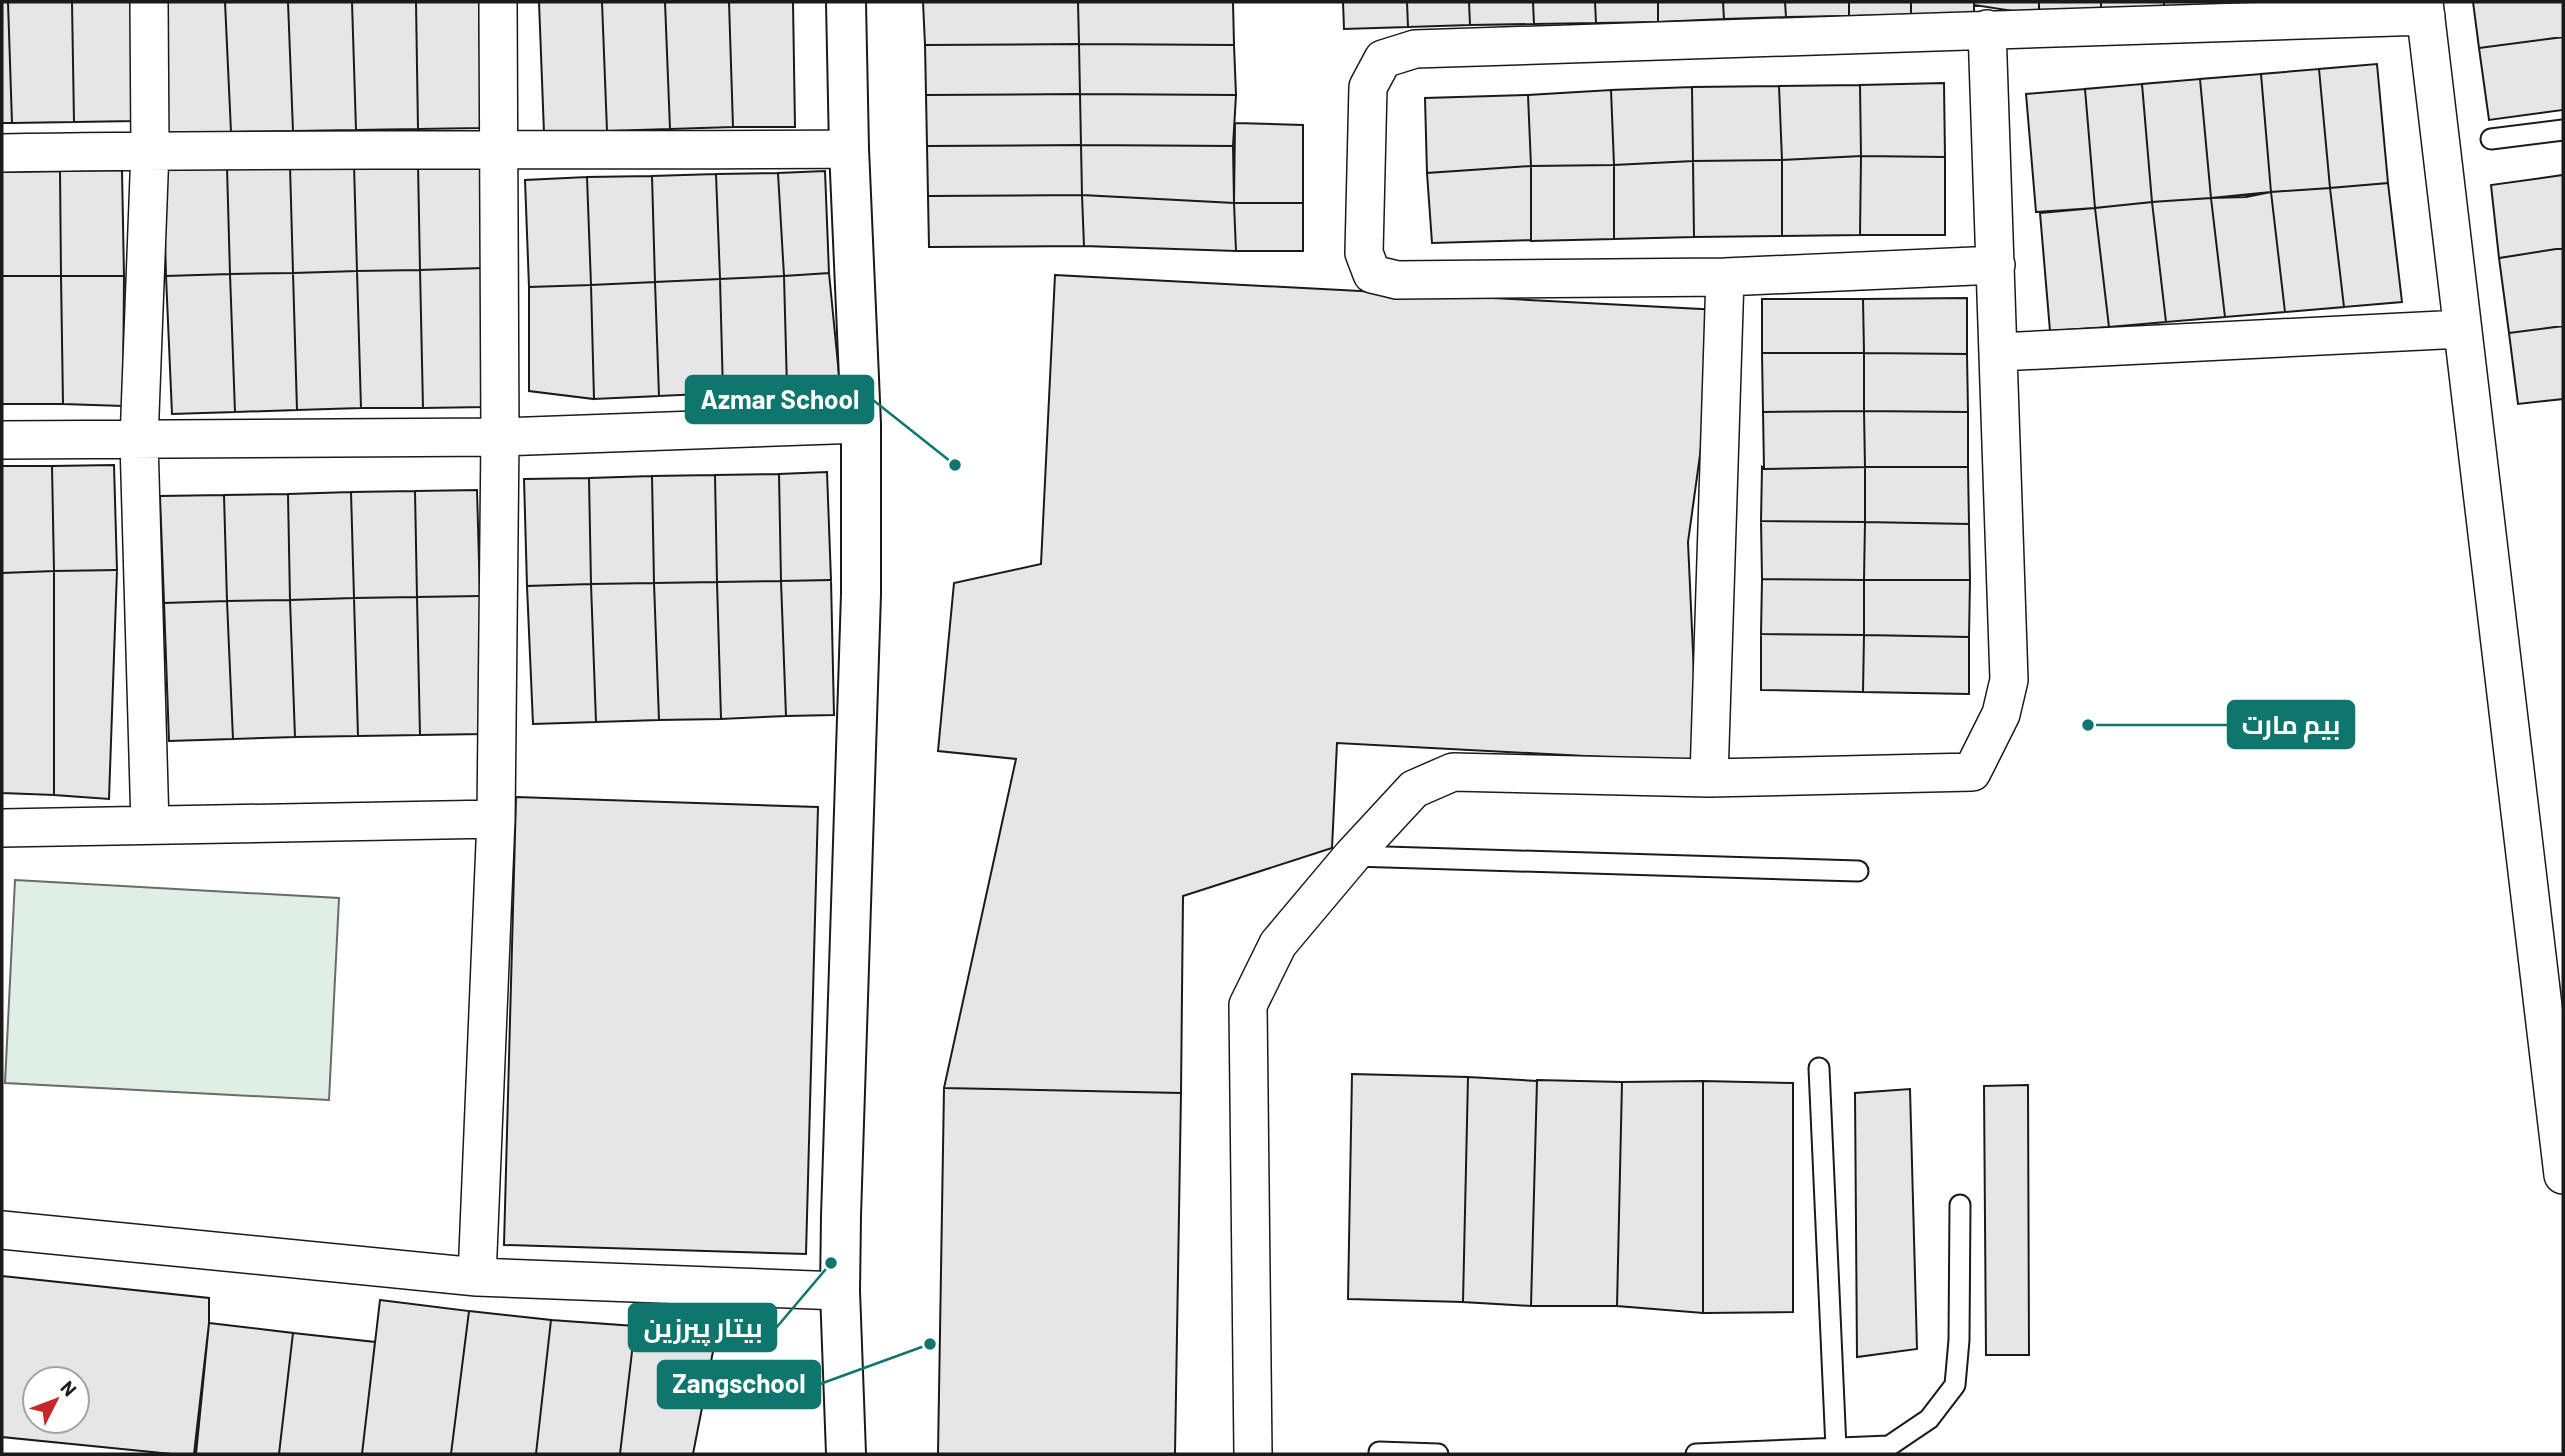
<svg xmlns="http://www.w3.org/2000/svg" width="2565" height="1456" viewBox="0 0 2565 1456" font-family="Barlow,Cairo,sans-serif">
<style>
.green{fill:#e0efe3;stroke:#6a6a6a;stroke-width:2}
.building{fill:#e6e6e6;stroke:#1a1a1a;stroke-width:2;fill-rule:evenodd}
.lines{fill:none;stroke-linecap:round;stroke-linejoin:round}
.service-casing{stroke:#1a1a1a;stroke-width:23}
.minor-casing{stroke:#1a1a1a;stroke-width:40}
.tertiary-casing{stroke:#1a1a1a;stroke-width:42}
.service{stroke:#fff;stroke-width:19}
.minor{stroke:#fff;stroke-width:37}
.tertiary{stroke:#fff;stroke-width:38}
.leader{fill:none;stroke:#0f766e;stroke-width:2.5}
.callout-dot{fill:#0f766e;stroke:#fff;stroke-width:2.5}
.callout{fill:#0f766e;stroke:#0f766e;stroke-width:2.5}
.callout-label{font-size:26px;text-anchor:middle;font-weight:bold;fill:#fff}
</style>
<rect width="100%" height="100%" fill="#fff"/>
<path class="green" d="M15,880L339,898L329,1100L5,1083Z"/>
<path class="building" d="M2,2H8L12,123H2Z
M8,2H72L74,122L12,123Z
M72,2H135L137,121L74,122Z
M162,2H225L231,132L167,135Z
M225,2H288L293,131L231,132Z
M288,2H352L356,130L293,131Z
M352,2H416L418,129L356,130Z
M416,2H479L481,128L418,129Z
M539,2H602L607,131L544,133Z
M602,2H665L670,129L607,131Z
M665,2H729L733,127L670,129Z
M729,2H793L795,127H733Z
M923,2H1078L1079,44L925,45Z
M1078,2H1233L1234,45L1079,44Z
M1343,2H1407L1408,27L1344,29Z
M1407,2H1469L1470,25L1408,27Z
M1469,2H1533L1534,24L1470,25Z
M1533,2H1595L1596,23L1534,24Z
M1595,2H1658V22L1596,23Z
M1658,2H1723L1724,19L1658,22Z
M1723,2H1785L1786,17L1724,19Z
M1785,2H1849V16L1786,17Z
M1849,2H1911V15L1849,16Z
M1911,2H1974V15H1911Z
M1974,2H2039V15L1974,5Z
M2039,2H2101V14L2039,15Z
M2101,2H2164V12L2101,14Z
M2164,2H2226L2227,12H2164Z
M2473,2H2563V37L2479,48Z
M2563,37V110L2489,120L2479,48Z
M1079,44L1080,94L926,95L925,45Z
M1079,44L1234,45L1236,95L1080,94Z
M2377,64L2388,183L2330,188L2319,69Z
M2319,69L2330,188L2271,192L2261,74Z
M2261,74L2271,192L2211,198L2200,79Z
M2200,79L2211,198L2152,202L2142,84Z
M1944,83L1945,157L1861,156L1860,85Z
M2142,84L2152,202L2095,208L2085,89Z
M1860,85L1861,156L1782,160L1779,86Z
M1779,86L1782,160L1693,161L1692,87Z
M1692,87L1693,161L1614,165L1611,90Z
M2085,89L2095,208L2036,212L2026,94Z
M1611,90L1614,165L1531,166L1528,95Z
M1080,94L1081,145L927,146L926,95Z
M1080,94L1236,95L1233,146L1081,145Z
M1528,95L1531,166L1427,173L1425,98Z
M1235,123L1303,125V203H1234Z
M1081,145L1082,195L928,196L927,146Z
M1081,145L1233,146L1234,203L1082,195Z
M1861,156L1945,157V235H1860Z
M1861,156L1860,235L1782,236V160Z
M1782,160V236L1694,237L1693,161Z
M1693,161L1694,237L1614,239V165Z
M480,163L483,268L420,270L418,164Z
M418,164L420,270L357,271L354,165Z
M354,165L357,271L293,273L290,166Z
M1614,165V239L1531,241V166Z
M290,166L293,273L230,274L227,167Z
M1531,166V240L1432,243L1427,173Z
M227,167L230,274L166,276L163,169Z
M122,170L124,276H61L60,171Z
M60,171L61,276H2V172Z
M825,171L829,273L784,276L778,173Z
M778,173L784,276L720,279L716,174Z
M716,174L720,279L655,282L652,176Z
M2563,175V248L2499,258L2491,185Z
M652,176L655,282L591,285L587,177Z
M587,177L591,285L529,287L525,180Z
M2388,183L2402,302L2344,307L2330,188Z
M2330,188L2344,307L2285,312L2271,192Z
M2271,192L2285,312L2225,317L2211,198L2246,197Z
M1082,195L1084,246L929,247L928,196Z
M1082,195L1234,203L1236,251L1084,246Z
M2211,198L2225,317L2166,322L2152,202Z
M2152,202L2166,322L2109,327L2095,208Z
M1234,203H1303V251H1236Z
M2095,208L2109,327L2050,331L2040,213Z
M2563,248V326L2509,333L2499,258Z
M483,268L486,407L423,408L420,270Z
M420,270L423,408H361L357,271Z
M357,271L361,408L297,410L293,273Z
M293,273L297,410L235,412L230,274Z
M829,273L840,385L787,388L784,276Z
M230,274L235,412L172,414L166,276Z
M1055,275L1720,310L1688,542L1698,762L1337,743L1332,848L1183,896L1181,1093L944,1088L1016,759L938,751L954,583L1041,564Z
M2,276H61L63,404H2Z
M61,276H124L123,406L63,404Z
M784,276L787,388L723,393L720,279Z
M720,279L723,393L659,396L655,282Z
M655,282L659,396L594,399L591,285Z
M591,285L594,399L529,391V287Z
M1967,298V354L1864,353L1863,299Z
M1762,299H1863L1864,353H1762Z
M2563,326V399L2518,404L2509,333Z
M1762,353H1864V411L1763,412Z
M1864,353L1967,354L1968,412L1864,411Z
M1864,411L1865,467L1764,469L1763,412Z
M1864,411L1968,412V467H1865Z
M114,465L117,570L54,571L52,466Z
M2,466H52L54,571L2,573Z
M1762,467L1764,469L1865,467V522L1761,521Z
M1865,467H1968L1969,524L1865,522Z
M827,472L831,580L781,581L779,474Z
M779,474L781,581L717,582L715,475Z
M715,475L717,582L654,583L652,476Z
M652,476L654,583L591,584L589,478Z
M589,478L591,584L527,586L524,479Z
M477,490L480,596L417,597L415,491Z
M415,491L417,597L354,598L351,492Z
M351,492L354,598L290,600L288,494Z
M288,494L290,600L227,601L224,495Z
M224,495L227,601L164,603L160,496Z
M1761,521L1865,522L1864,580L1762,579Z
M1865,522L1969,524L1970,580H1864Z
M117,570L109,799L54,795V571Z
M54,571V795L2,793V573Z
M1762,579L1864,580V635L1761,634Z
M831,580L834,715L786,716L781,581Z
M1864,580H1970L1969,637L1864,635Z
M781,581L786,716L721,719L717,582Z
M717,582L721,719L659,720L654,583Z
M654,583L659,720L596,722L591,584Z
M591,584L596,722L533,724L527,586Z
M480,596L483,734L420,735L417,597Z
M417,597L420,735L358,736L354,598Z
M354,598L358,736L295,737L290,600Z
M290,600L295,737L233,739L227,601Z
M227,601L233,739L169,741L164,603Z
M1761,634L1864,635L1863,692L1761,690Z
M1864,635L1969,637V694L1863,692Z
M516,797L818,807L806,1254L504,1245Z
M1352,1074L1468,1077L1463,1302L1348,1299Z
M1468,1077L1537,1081L1531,1306L1463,1302Z
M1537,1080L1622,1082L1617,1306H1531Z
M1703,1081L1793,1083V1312L1703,1313Z
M1703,1081V1313L1617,1306L1622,1082Z
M2028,1085L2029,1355H1986L1984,1086Z
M944,1088L1181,1093L1175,1454H938Z
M1910,1089L1917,1349L1857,1357L1855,1093Z
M2,1276L209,1298V1323L194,1454H172L2,1437ZM35,1379H77V1421H35Z
M380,1300L469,1311L451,1454H362Z
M469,1311L551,1320L536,1454H451Z
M551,1320L635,1326L620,1454H536Z
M209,1323L293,1333L279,1454H196Z
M635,1326L716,1336L693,1454H620Z
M293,1333L375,1342L362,1454H279Z"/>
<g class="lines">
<g class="service-casing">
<path id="service" d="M2491,139L2563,130
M1353,856L1858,871
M1819,1068L1836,1448
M1379,1452L1438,1454
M1696,1454L1889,1446L1929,1419L1955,1385L1959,1340L1960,1205"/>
</g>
<g class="minor-casing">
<path id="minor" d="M149,2L150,150L139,441L150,825
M2424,2L2563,1175
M2,153C284,148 567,151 849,149
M1996,265L1725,277L1397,280L1372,274L1364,253L1368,87L1383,59L1415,49L2426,16
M1999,352L2462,329
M2,440L500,437L861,424
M1709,778L1725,277
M2,828L496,819
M2,1230L477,1277L840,1291
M477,1277L496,819L500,437L498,2
M1253,1454L1248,1005L1278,944L1352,856L1414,789L1453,772L1709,778L1972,772L2001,714L2009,680L1987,29"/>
</g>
<g class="tertiary-casing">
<path id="tertiary" d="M846,1454L840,1291L841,1216L861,594V424L849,149L846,2"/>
</g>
<use href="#service" class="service"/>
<use href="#minor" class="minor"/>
<use href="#tertiary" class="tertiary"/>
</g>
<path class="leader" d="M955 465L873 400M2088 725L2228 725M831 1263L776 1328M930 1344L820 1384"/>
<g class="callout-dot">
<circle cx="955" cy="465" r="7"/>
<circle cx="2088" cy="725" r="7"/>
<circle cx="831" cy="1263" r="7"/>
<circle cx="930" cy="1344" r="7"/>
</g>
<g class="callout">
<rect x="686" y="376" width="187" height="47" rx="7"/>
<rect x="2228" y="701" width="126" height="47" rx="7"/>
<rect x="629" y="1304" width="147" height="47" rx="7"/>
<rect x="658" y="1361" width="162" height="47" rx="7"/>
</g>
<g class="callout-label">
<text x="780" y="409">Azmar School</text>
<text x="2291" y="734">بیم مارت</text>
<text x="703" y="1337">بيتار پيرزين</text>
<text x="739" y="1393">Zangschool</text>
</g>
<rect width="2565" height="1456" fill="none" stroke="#1a1a1a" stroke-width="7"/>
<g transform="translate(56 1400) rotate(48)"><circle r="33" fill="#ffffff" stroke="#a3a3a3" stroke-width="2"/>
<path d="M0-5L12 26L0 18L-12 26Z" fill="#c62828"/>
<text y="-10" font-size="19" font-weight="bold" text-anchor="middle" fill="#1a1a1a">N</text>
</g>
</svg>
